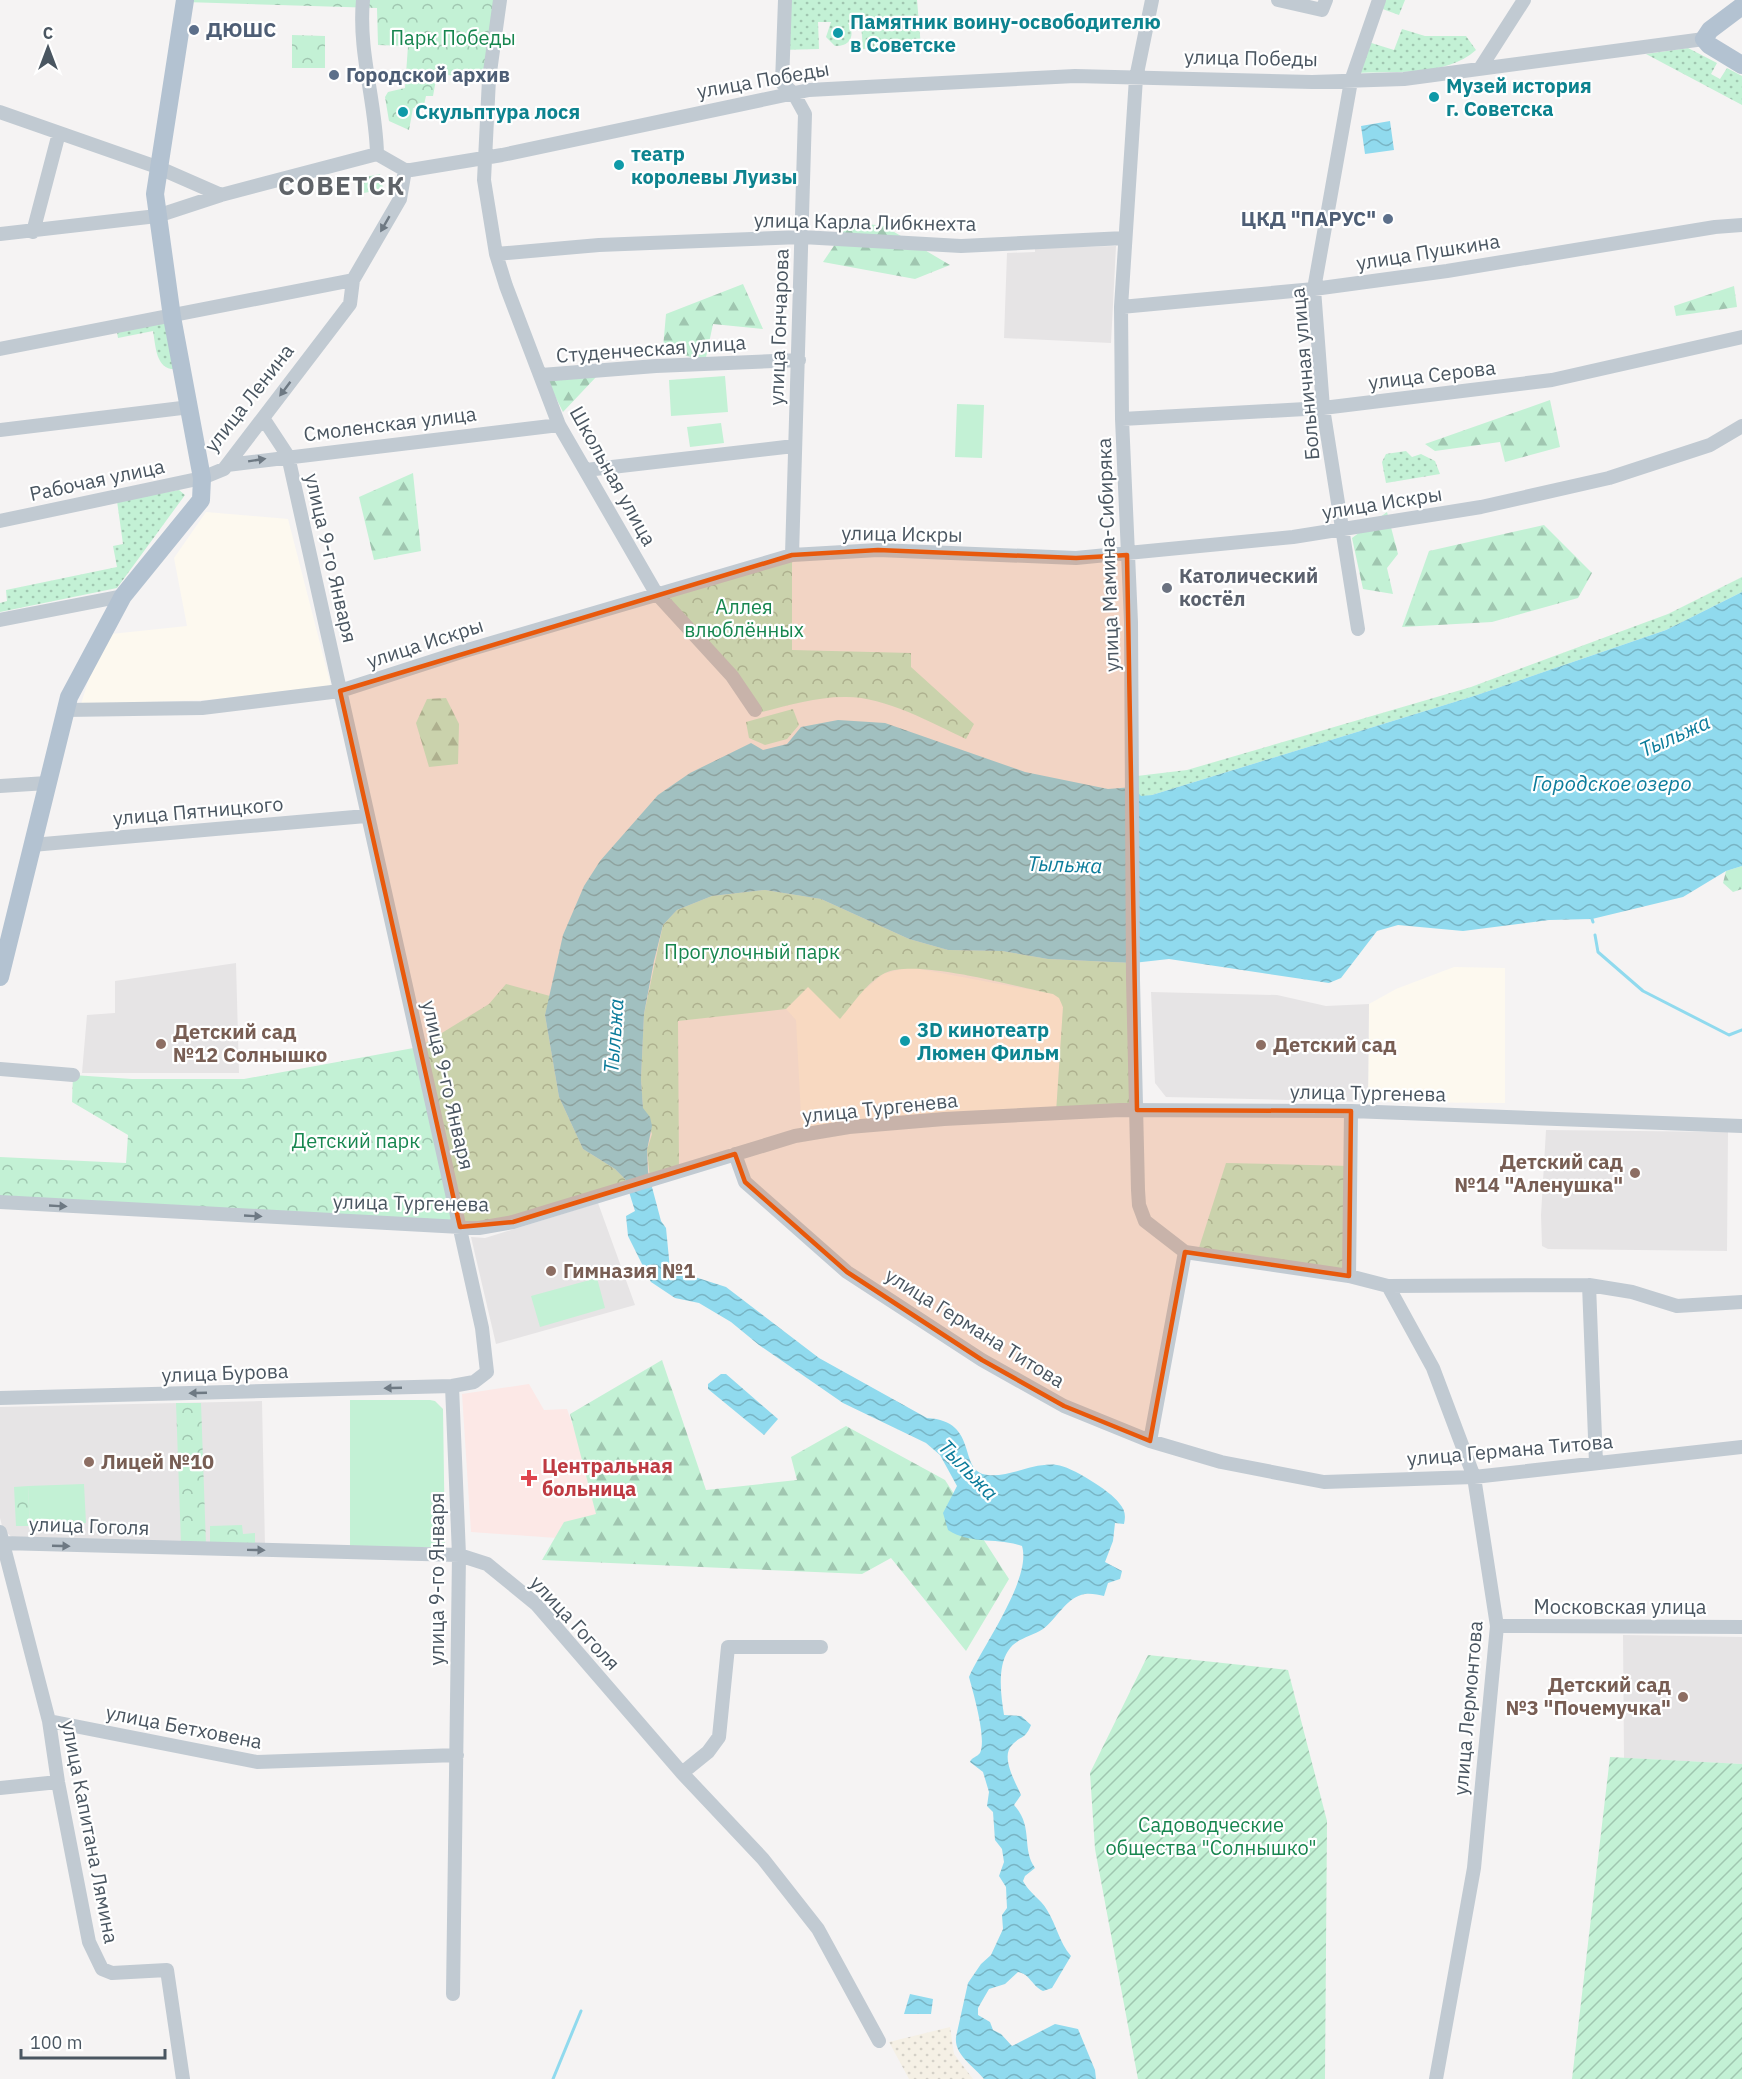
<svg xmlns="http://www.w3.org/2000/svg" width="1742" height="2079" viewBox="0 0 1742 2079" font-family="'IBM Plex Sans',sans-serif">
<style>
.commercial{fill:#fdf9ef}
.education{fill:#e6e4e5}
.medical{fill:#fce8e6}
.grass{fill:url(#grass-dots)}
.forest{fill:url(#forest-firs)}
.sand{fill:url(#sand-dots)}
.park{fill:url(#park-crowns)}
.garden{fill:url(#garden-furrows)}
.pitch{fill:#c3f1d5}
.water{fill:url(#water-waves)}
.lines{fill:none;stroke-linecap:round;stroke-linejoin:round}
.stream{stroke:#90daee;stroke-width:3}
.minor{stroke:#c1cad2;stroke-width:14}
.major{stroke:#b3c2d1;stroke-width:18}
.oneway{fill:#6e7983}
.marked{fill:#e8590c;fill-opacity:0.2;stroke:#e8590c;stroke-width:4.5;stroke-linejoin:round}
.service-dot{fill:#5c6f8a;stroke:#fff;stroke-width:2}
.culture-dot{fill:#0f9aa8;stroke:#fff;stroke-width:2}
.worship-dot{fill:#6b7280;stroke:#fff;stroke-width:2}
.education-dot{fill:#8d6e63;stroke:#fff;stroke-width:2}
.health-dot{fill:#e0444e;stroke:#fff;stroke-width:2}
.labels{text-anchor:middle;stroke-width:4.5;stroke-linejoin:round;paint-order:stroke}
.culture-label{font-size:20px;font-weight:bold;fill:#0d838f;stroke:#fff;text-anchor:start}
.service-label{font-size:20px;font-weight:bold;fill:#4e5e75;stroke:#fff;text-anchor:start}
.park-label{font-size:20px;fill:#17864f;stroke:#fff}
.street-label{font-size:20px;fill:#4a5661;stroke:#fff}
.worship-label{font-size:20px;font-weight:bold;fill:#5b616d;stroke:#fff;text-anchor:start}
.education-label{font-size:20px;font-weight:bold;fill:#785e54;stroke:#fff;text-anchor:start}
.health-label{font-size:20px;font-weight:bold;fill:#be3a42;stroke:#fff;text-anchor:start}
.water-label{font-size:21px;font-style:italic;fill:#0c7c9b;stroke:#fff}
.district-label{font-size:26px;font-weight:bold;letter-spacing:1.5px;fill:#5f6368;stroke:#fff}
</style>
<defs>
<pattern id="grass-dots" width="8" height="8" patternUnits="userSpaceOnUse" patternTransform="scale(1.5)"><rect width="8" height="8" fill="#c3f1d5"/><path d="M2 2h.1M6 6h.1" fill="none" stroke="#a0c6b0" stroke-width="1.8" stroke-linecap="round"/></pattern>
<pattern id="forest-firs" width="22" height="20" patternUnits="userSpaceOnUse" patternTransform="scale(1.5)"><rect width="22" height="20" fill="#c3f1d5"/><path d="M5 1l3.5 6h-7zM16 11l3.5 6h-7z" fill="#a0c6b0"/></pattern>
<pattern id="sand-dots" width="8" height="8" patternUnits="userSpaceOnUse" patternTransform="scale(1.5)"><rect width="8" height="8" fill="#f5f0e5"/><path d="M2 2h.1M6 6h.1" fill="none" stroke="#d4d0c7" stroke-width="1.8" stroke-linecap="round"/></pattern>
<pattern id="park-crowns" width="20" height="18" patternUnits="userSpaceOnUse" patternTransform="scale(1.5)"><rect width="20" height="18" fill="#c3f1d5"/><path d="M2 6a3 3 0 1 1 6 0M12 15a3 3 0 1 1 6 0" fill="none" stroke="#a0c6b0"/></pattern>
<pattern id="garden-furrows" width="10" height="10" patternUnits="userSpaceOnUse" patternTransform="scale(1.5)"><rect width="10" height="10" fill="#c3f1d5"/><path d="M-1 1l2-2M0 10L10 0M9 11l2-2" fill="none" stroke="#a0c6b0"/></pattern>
<pattern id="water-waves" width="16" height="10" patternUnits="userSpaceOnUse" patternTransform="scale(1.5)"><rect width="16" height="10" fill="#90daee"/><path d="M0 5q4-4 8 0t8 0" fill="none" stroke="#78b4c4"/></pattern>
</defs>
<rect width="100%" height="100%" fill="#f5f3f3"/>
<path class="commercial" d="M206,512L288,519L331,686L206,700L81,704L92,669L111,634L187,626L174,558Z
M909,967L1053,994L1060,998L1063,1007L1056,1113L802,1135L796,1020L786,1009L808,987L867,988L883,974Z
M1454,967L1505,968V1103L1368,1102L1369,1004L1396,989Z"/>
<path class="education" d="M1116,246L1111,343L1004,338L1007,253L1035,252V248Z
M236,963L239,1073H82L87,1015L115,1013V981Z
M1151,992L1277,995L1326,1006L1369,1004L1368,1102L1166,1097L1155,1083Z
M1546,1130L1728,1132L1727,1251L1548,1249L1542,1246L1541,1215Z
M598,1203L635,1305L496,1344L471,1237L485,1238Z
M262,1401L265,1547L12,1537L3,1530L0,1518V1407Z
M1623,1635L1742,1637V1764L1624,1758Z"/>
<path class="medical" d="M529,1384L544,1410L567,1409L607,1523L598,1541L471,1532L462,1394Z"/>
<path class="grass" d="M785,0H917L921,47L863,49L861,23H848C856,35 850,47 835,46L826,37L831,22H818L819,49L781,50Z
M1379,0H1405L1399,15L1377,7Z
M1402,29L1425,36H1466L1476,50C1446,77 1392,71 1354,73L1365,41L1394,50Z
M1688,48L1717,63L1711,74L1720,79L1727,68L1742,76V105L1646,54Z
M380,174L383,189L364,193L361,178Z
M169,322L178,369C156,372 156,348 153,331L118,338L117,332Z
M1406,451L1412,457L1421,454L1435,461L1440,474L1386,483L1382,462L1386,454Z
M179,490L185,495L117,588L0,612V603L7,601L6,590L117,567L113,546L123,544L117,501Z
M1742,577V592L1666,630L1474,696L1152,795L1141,797L1133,787L1137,776L1187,770L1471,687L1668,614Z"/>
<path class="forest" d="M850,222L884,226L950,265L915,279L823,262Z
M743,284L763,329L713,324L705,362L663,348L666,314Z
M1734,286L1737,307L1676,316L1674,306Z
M597,376L563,412L547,380Z
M1550,400L1560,447L1505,462L1500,442L1435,451L1425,444Z
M413,473L421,551L374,560L359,497Z
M1387,512L1398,554L1387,568L1393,594L1363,589L1352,538Z
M1544,525L1592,573L1578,598L1492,622L1402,627L1429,551Z
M446,698L459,724L458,764L429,767L416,723L427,699Z
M1742,866V889L1733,892L1723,883L1726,871Z
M662,1360L706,1490L797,1480L791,1457L846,1426L945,1480L1009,1579L966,1651L891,1558L862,1574L542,1560L564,1522L596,1514L570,1414Z"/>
<path class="sand" d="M950,2027L954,2054L973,2079H909L889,2042Z"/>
<path class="park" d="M185,0H500L489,79L437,74L433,96H426L423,109L413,108L409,130L389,121L385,97L388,92L405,88L408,46L378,45L377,8L185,2Z
M292,35L325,36V68H292Z
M792,555V650L911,653V667L974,724L966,739C930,722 884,696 844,697C815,697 786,706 758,713L656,593Z
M793,709L799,725L787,739L765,745L749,738L746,722Z
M765,890L821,899L909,939L948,950L1002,951L1048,959L1133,963L1137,1110L1056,1113L1063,1007L1059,998L1053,994C1015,987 917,958 885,973C867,982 853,1004 840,1019L808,987L786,1009L678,1021L679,1170L650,1179L647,1150L652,1134L643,1109L641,1079L644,1014L663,925L677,910L712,896Z
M506,984L550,996L545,1015L559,1097L583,1149L615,1169L625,1179L626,1186L479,1228L0,1202V1157L126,1163L128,1135L72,1102L73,1075L132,1079H244L419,1047L489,1004Z
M1226,1163L1350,1166L1349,1276L1197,1254Z
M176,1403H201L206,1545L181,1544Z
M28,1486L30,1526H16L14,1487Z
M242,1525L243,1534L255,1533V1546L210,1545V1526Z"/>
<path class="garden" d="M1148,1655L1288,1670L1327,1821L1325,2079H1138L1095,1849L1090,1773Z
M1610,1757L1742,1764V2079H1572Z"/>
<path class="pitch" d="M725,376L728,412L671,416L669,380Z
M957,404L984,405L982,458L955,457Z
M721,423L724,443L690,447L687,427Z
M597,1278L605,1308L540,1327L531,1296Z
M350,1400H430L435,1401L443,1409L445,1547H350Z
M84,1484L86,1523L30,1526L28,1486Z"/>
<path class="water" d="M1390,121L1394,150L1365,154L1361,126Z
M1742,592V866L1726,871L1683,897L1592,919L1549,920L1463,931L1398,925L1377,931L1341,978L1329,983L1169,959L1133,963L1048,959L1002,951L948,950L909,939L821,899L765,890L712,896L677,910L663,925L654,961L644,1014L641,1079L643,1108L650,1117L652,1126L647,1150L648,1172L661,1221L666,1228L670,1269L726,1287L819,1358L927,1418C981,1421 956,1472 988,1475C1012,1477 1034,1462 1057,1465C1070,1466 1111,1491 1119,1503C1125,1510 1126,1515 1124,1524L1115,1523L1113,1541L1105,1562L1122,1571L1120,1579L1108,1583L1104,1596C1099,1595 1091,1593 1085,1594C1066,1597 1057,1619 1043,1629C1031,1637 1016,1638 1008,1651C997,1668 1001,1696 1004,1715L1021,1716L1031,1725C1025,1740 1021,1735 1012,1745C1000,1757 1016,1783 1021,1795L1014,1805C1034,1827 1021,1848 1035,1868L1025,1876L1023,1881C1029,1893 1041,1899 1047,1910C1057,1926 1059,1942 1071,1956L1052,1988L1043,1991C1032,1986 1030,1974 1018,1972L1005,1984L989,1989L978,2008V2015L990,2022L993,2030L1001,2034L1012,2046L1055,2024L1078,2029L1095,2070L1096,2079H984C974,2066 954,2055 956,2037L968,1983L981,1964L991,1955L1003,1929L1002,1915L1007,1908L1006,1887L999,1876L1004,1862L1002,1849L995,1840L993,1812L987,1806L989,1792L983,1772L970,1762C972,1757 977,1757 980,1753C987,1739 973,1692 969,1677C983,1645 1032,1579 1022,1546C996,1537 971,1545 948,1530L943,1513L957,1486L940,1455L926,1443L843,1403L759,1345L731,1322L699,1303L675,1298L651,1282L628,1236L626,1216L635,1211L625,1179L615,1169L583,1149L559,1097L545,1015L563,935L584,886L600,861L658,795L690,773L751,743L763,750L787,744L801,727L838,720L885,723L1025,772L1108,789L1133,787L1141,796L1152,795L1474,696L1666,630Z
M721,1374H726L778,1419L764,1435L708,1389V1384Z
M910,1994L933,1999L931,2014H904Z"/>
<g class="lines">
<path class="stream" d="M1592,919L1593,922
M1595,935L1598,952L1643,991L1729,1035L1742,1030
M553,2079L581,2011"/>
<path class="minor" d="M363,0C358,52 376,102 377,154
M500,0L489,79L484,180L496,254L506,286L559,425L656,593L732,676L755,710
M785,0L782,83L794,94L805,114L792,555
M1152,0L1136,78L1121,307L1122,419L1131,622L1133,980L1138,1190L1139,1205L1145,1221L1185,1252L1349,1276L1388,1286L1589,1285L1632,1292L1677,1306L1742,1302
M1278,0L1322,10L1326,0
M1481,67L1524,0
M0,112L157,167L221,195L377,154L405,170H411L502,155L809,90L1075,76L1312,82L1404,79L1704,39
M33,232L59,133
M0,234L157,216L221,195
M496,254L599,245L802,237L961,246L1125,238
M1121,307L1314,289L1447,271L1715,227L1742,225
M0,349L353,280
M541,375L656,366L799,360
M1122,419L1323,408L1552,380L1742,337
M0,430L190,407
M227,465L559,425
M586,470L794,446
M0,521L202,478L224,469L350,304L353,280L400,199L405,170
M0,620L123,596
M1358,629L1323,408L1314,289L1351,81L1379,0
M65,710L202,708L340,691L461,652L792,555L878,550L1076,558L1293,537L1481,507L1609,478L1710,445L1742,426
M0,786L47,783
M32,845L366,816
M0,1069L73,1075
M735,1154L745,1182L847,1272L982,1360L1064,1406L1150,1441L1221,1462L1324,1482L1474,1477L1742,1447
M0,1202L479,1228L513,1222L795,1136L849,1127L944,1119L1120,1110L1351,1111L1742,1126
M1349,1276L1351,1111
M1589,1285L1596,1463
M1388,1286L1433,1368L1474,1477L1497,1626L1474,1868L1436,2079
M452,1386L459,1555L453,1994
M0,1398L452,1386L474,1382L487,1372L482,1328L288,456L263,418
M1150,1441L1185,1252
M0,1532L49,1721L58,1782L89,1942L102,1969L112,1973L167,1970L183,2079
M2,1543L459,1555L487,1564L536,1604L682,1773L763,1859L818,1929L879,2041
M1497,1626L1742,1627
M49,1721L257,1762L457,1755
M682,1773L708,1752L719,1737L728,1647H821
M0,1788L58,1782"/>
<path class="major" d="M1742,6L1710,30L1704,39L1709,45L1742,65
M0,977L69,697L123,596L201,500L202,478L172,317L155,194L185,0"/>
</g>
<defs><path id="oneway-solid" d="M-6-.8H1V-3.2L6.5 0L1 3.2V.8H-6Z" transform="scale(1.5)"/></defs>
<g class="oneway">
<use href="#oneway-solid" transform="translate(385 224) rotate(120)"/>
<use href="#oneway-solid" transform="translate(285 389) rotate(127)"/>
<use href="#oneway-solid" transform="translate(257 460) rotate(-9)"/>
<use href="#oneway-solid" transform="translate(58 1206) rotate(3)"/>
<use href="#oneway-solid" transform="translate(253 1216) rotate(3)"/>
<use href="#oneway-solid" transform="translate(393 1388) rotate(178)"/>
<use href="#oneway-solid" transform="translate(198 1393) rotate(178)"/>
<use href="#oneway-solid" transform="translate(61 1546) rotate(2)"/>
<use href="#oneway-solid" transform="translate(256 1550) rotate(1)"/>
</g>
<path class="marked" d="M878,550L1076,558L1127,555L1137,1110L1351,1111L1349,1276L1185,1252L1150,1441L1064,1406L982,1360L847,1272L745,1182L735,1154L513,1222L460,1227L340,691L792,555Z"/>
<g class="service-dot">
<circle cx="194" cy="30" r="6"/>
<circle cx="334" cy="75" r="6"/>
<circle cx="1388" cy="219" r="6"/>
</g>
<g class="culture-dot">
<circle cx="838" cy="33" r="6"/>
<circle cx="1434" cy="97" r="6"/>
<circle cx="403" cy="112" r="6"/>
<circle cx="619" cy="165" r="6"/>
<circle cx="905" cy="1041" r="6"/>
</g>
<circle class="worship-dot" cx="1167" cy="588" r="6"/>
<g class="education-dot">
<circle cx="161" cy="1044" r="6"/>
<circle cx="1261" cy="1045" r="6"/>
<circle cx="1635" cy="1173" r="6"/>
<circle cx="551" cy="1271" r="6"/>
<circle cx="89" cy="1462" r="6"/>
<circle cx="1683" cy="1697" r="6"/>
</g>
<path class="health-dot" d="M526 1469h6v6h6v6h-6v6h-6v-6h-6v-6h6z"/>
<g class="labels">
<g class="culture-label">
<text x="850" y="29">Памятник воину-освободителю<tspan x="850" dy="23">в Советске</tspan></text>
<text x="1446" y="93">Музей история<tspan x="1446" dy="23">г. Советска</tspan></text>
<text x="415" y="119">Скульптура лося</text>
<text x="631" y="161">театр<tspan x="631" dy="23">королевы Луизы</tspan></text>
<text x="917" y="1037">3D кинотеатр<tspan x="917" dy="23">Люмен Фильм</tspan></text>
</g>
<g class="service-label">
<text x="206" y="37">ДЮШС</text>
<text x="346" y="82">Городской архив</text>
<text x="1376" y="226" text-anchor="end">ЦКД "ПАРУС"</text>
</g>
<g class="park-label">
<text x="453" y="45">Парк Победы</text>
<text x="744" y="614">Аллея<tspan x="744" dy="23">влюблённых</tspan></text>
<text x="752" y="959">Прогулочный парк</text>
<text x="356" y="1148">Детский парк</text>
<text x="1211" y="1832">Садоводческие<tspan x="1211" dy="23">общества "Солнышко"</tspan></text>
</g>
<g class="street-label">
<text transform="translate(1251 58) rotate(1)" y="7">улица Победы</text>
<text transform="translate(763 80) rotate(-10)" y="7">улица Победы</text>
<text transform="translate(865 222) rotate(1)" y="7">улица Карла Либкнехта</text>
<text transform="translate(1428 252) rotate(-9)" y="7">улица Пушкина</text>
<text transform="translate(779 327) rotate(-88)" y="7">улица Гончарова</text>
<text transform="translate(651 349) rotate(-4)" y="7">Студенческая улица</text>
<text transform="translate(1305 374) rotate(-95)" y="7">Больничная улица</text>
<text transform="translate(1432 375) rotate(-7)" y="7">улица Серова</text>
<text transform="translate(249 398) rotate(-52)" y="7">улица Ленина</text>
<text transform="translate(390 424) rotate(-7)" y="7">Смоленская улица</text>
<text transform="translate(613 476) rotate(61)" y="7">Школьная улица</text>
<text transform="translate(97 480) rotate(-12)" y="7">Рабочая улица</text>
<text transform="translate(1382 503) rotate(-9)" y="7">улица Искры</text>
<text transform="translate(902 534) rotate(1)" y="7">улица Искры</text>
<text transform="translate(1108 555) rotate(-92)" y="7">улица Мамина-Сибиряка</text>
<text transform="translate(331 558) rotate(77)" y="7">улица 9-го Января</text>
<text transform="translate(425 643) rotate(-18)" y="7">улица Искры</text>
<text transform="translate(198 811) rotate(-5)" y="7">улица Пятницкого</text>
<text transform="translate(448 1085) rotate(77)" y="7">улица 9-го Января</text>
<text transform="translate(1368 1093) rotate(1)" y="7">улица Тургенева</text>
<text transform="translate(880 1108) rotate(-6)" y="7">улица Тургенева</text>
<text transform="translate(411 1203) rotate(1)" y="7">улица Тургенева</text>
<text transform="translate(975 1328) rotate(32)" y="7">улица Германа Титова</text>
<text transform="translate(225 1373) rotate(-2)" y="7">улица Бурова</text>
<text transform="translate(1510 1450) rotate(-5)" y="7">улица Германа Титова</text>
<text transform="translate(89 1526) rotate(2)" y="7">улица Гоголя</text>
<text transform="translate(437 1579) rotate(-90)" y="7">улица 9-го Января</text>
<text x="1620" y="1614">Московская улица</text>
<text transform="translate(575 1623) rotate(47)" y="7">улица Гоголя</text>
<text transform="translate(1468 1708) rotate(-85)" y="7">улица Лермонтова</text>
<text transform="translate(184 1727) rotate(11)" y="7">улица Бетховена</text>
<text transform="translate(90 1832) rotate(79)" y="7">улица Капитана Лямина</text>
</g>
<g class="worship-label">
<text x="1179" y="583">Католический<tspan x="1179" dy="23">костёл</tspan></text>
</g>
<g class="education-label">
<text x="173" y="1039">Детский сад<tspan x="173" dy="23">№12 Солнышко</tspan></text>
<text x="1273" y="1052">Детский сад</text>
<text x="1623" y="1169" text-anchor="end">Детский сад<tspan x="1623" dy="23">№14 "Аленушка"</tspan></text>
<text x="563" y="1278">Гимназия №1</text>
<text x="101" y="1469">Лицей №10</text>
<text x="1671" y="1692" text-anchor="end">Детский сад<tspan x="1671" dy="23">№3 "Почемучка"</tspan></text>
</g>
<g class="health-label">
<text x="542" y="1473">Центральная<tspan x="542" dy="23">больница</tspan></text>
</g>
<g class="water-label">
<text transform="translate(1675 736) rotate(-24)" y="7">Тыльжа</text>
<text x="1612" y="791">Городское озеро</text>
<text transform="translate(1065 865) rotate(2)" y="7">Тыльжа</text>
<text transform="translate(614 1036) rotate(-86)" y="7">Тыльжа</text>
<text transform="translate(968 1470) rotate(46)" y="7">Тыльжа</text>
</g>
<g class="district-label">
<text x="342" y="195">СОВЕТСК</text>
</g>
</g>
<g transform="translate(48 48)" stroke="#ffffff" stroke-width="4.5" paint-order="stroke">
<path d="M0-4.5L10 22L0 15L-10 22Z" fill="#4a5661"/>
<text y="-9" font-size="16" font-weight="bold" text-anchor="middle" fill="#4a5661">С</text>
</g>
<path d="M21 2049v9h144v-9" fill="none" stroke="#4a5661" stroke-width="3"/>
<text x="30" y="2049" font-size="18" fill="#4a5661" stroke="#ffffff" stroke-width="4.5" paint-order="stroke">100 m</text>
</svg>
